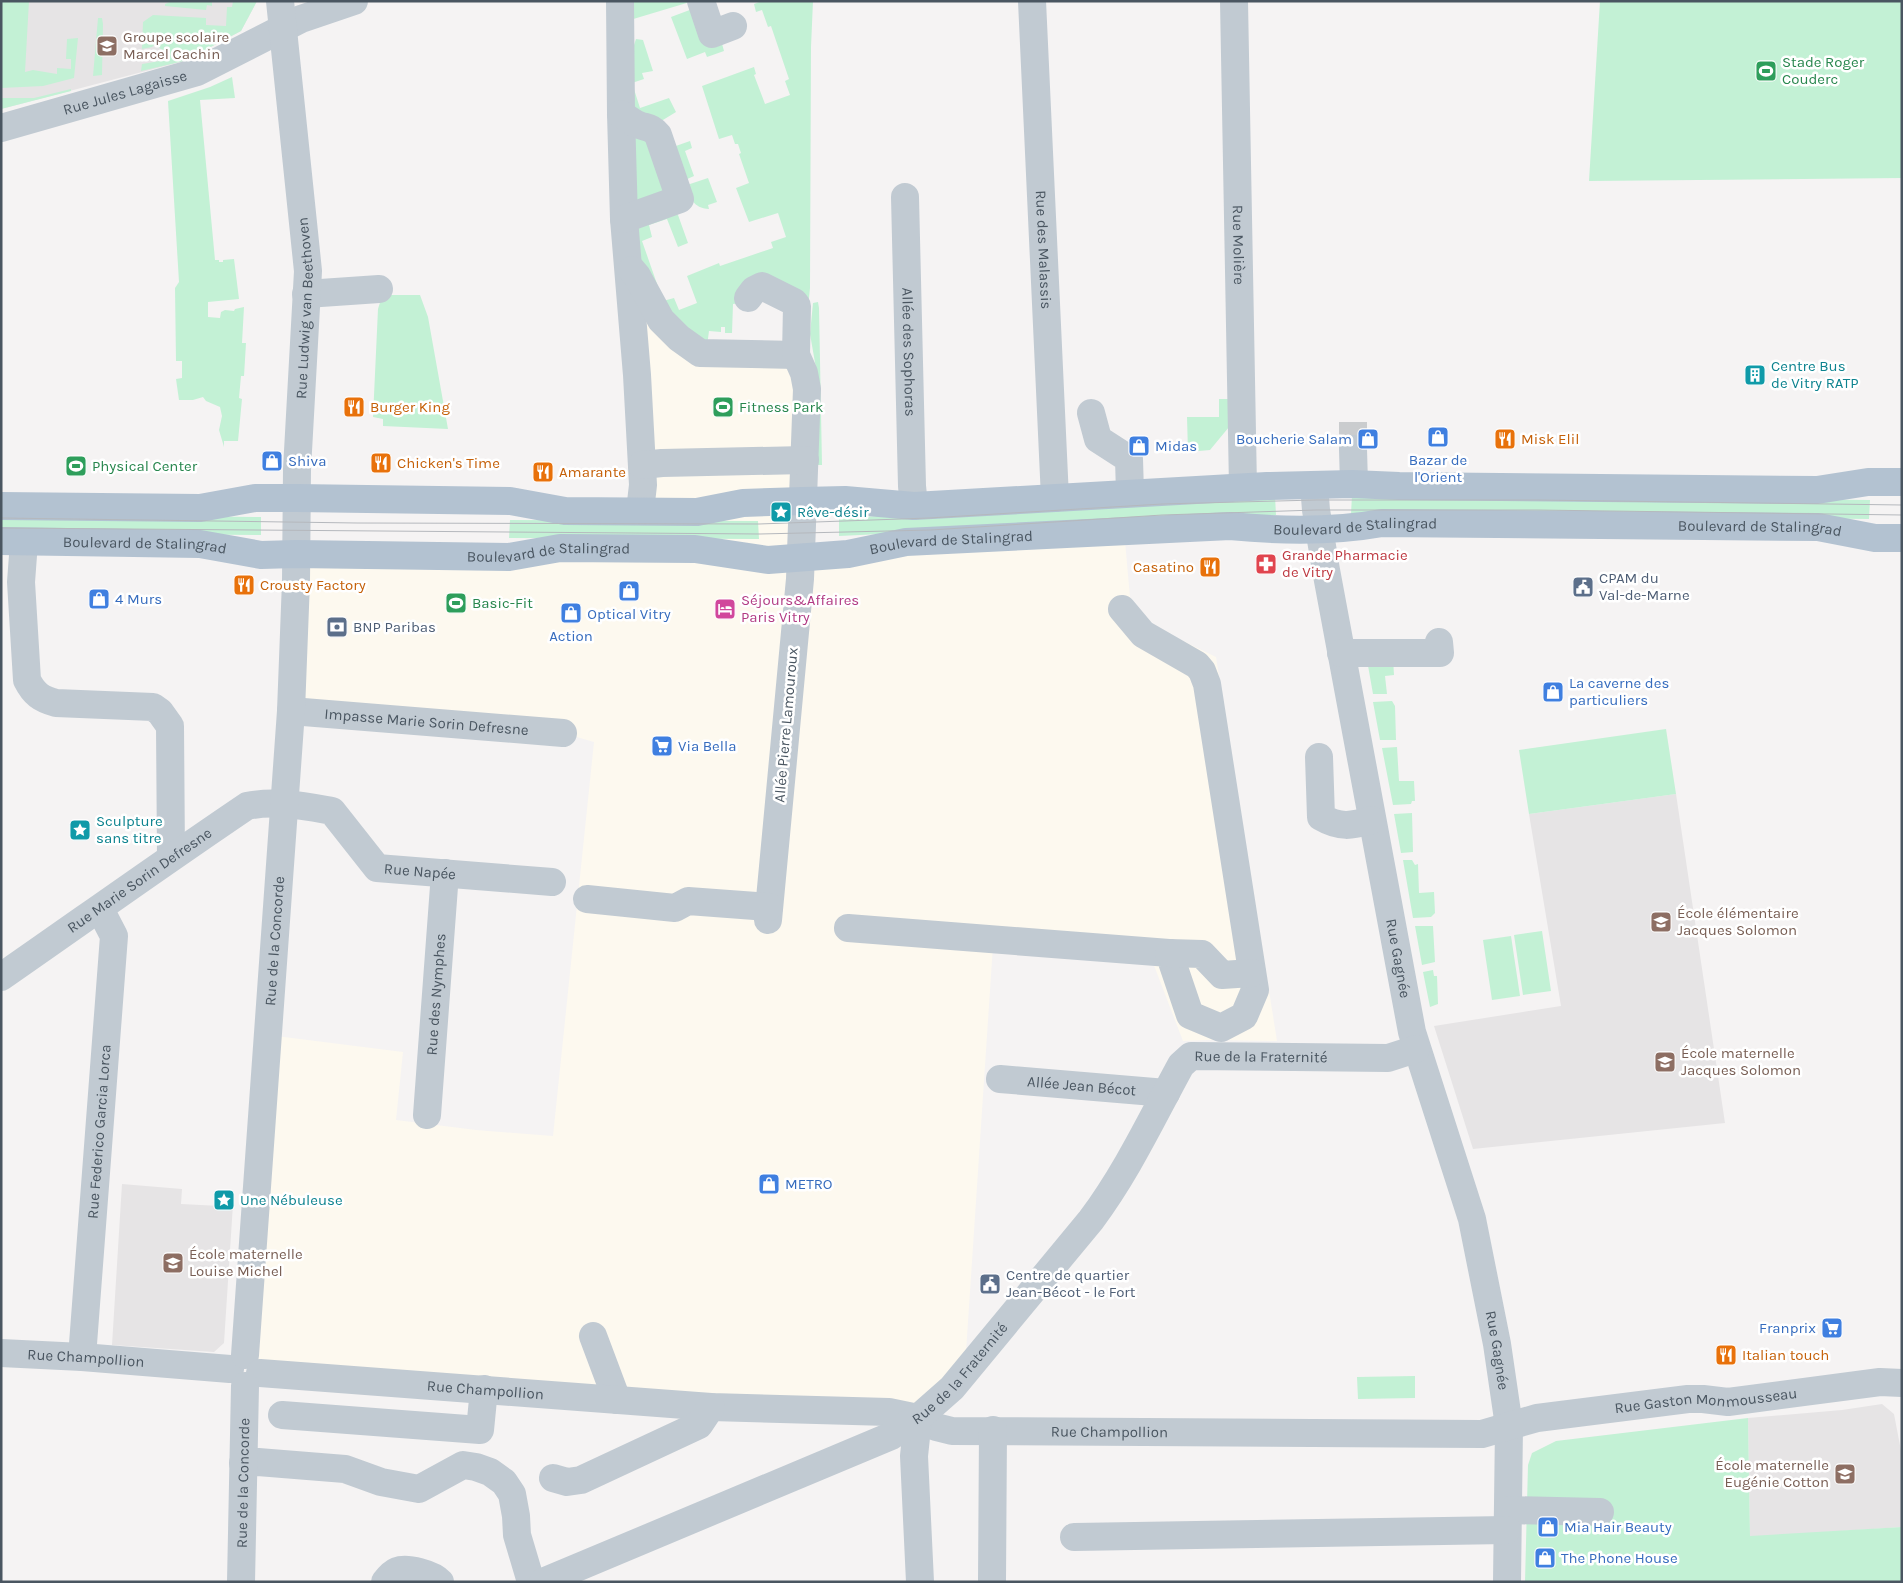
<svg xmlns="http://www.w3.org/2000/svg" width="1903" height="1583" viewBox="0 0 1903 1583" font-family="Karla,sans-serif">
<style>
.commercial{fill:#fdf9ef}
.education{fill:#e6e4e5}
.green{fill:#c3f1d5}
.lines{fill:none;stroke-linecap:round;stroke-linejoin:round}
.minor-tunnel{stroke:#caccce;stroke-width:28;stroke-dasharray:28 14;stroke-linecap:butt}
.minor{stroke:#c1cad2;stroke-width:28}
.major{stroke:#b3c2d1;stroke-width:28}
.tram{stroke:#b5b8bd;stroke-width:1}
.labels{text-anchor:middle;stroke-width:5;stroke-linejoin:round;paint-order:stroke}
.education-label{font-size:15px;fill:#785e54;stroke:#fff;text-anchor:start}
.leisure-label{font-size:15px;fill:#27864d;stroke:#fff;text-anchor:start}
.street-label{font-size:15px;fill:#4a5661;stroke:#fff}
.culture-label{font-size:15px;fill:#0d838f;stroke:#fff;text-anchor:start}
.food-label{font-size:15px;fill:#c56008;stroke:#fff;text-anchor:start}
.shop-label{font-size:15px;fill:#366cbe;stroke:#fff;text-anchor:start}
.health-label{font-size:15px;fill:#be3a42;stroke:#fff;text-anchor:start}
.service-label{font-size:15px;fill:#4e5e75;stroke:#fff;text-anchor:start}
.hotel-label{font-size:15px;fill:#b23c85;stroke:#fff;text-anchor:start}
</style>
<rect width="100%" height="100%" fill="#f5f3f3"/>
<path class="commercial" d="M627,266L679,338L796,355L801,557L1124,530L1130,597L1148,624L1216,657L1277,1041L1208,1040L1183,1041L1150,955L993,945L966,1352L918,1418L260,1373L245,1336L268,1035L403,1052L396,1120L476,1130L553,1136L594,742L563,733L291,711L296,554L640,548Z"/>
<path class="education" d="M1,1H257L241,31L184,61L1,109Z
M1676,794L1725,1123L1473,1149L1434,1026L1561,1006L1529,814Z
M122,1184L182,1189L181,1204L220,1206L233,1204L224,1343L214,1352L112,1345Z
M1882,1404L1894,1414L1902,1456V1527L1750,1537L1748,1418L1842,1410Z"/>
<path class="green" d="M1,1H29L25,72L33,70L57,74V68L71,69V59H66L67,39L78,38L74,78L43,86L1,88Z
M172,1H212V6L207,5L206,10L165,6V4Z
M233,1H257L241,31L184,61L141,71L142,64L166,60L162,50L155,44L152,47L142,49L143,22L153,15L206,18V25L226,26L227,7H232Z
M629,1H690V2L630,20Z
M762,1H813L811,47L810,288L807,318L794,296L733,304L732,333H725V327H721V332L709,331L707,346L675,323L640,262L637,229L643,218L675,211L678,215L688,243L678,247L667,219L649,225L652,237L642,241L663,301L674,298L679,310L697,303L687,276L719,263L720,266L773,248L771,242L786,237L778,213L749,222L736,188L749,183L739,154L741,153L738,144H735L732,135L719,139L702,86L754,67L756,74L754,75L765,104L790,95L785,81L789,79L771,26L768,27L762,10L756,12L754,4Z
M1600,1H1902V178L1589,181Z
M695,8L721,40L724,51L707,57L705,52L687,59L671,17Z
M98,18H102L103,24L102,75L93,76Z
M636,39L643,40L653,71L642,73L644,79L632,83L640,108L669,98L676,112L658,123L636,116L627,86L630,57Z
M232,77L235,98L200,100L215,260H219V262H223V260L234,259L239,299L208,302V317L220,318L221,312L225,310L234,311L235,309L244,307L242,343H246L244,376H241L239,398L242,399L238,441H224V447L219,430L222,416L220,407L206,401L203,397L193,400H179L176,379L182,378V361H176L175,288L179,282L168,101L210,87Z
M71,89V91L1,109V98H34Z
M632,131L646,132L673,195L635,206Z
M690,141L692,148L685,151L694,176L685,180L673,147Z
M708,178L717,202L708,205L709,209C693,208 690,198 687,185Z
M387,295H420L428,317L448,429L383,426V419L373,417L378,309L382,296Z
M818,302L819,308L822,465H817V374L810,334L813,303Z
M1219,399H1231L1229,427L1210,450L1188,452L1187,417H1219Z
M1352,495L1870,500L1869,519L1351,514Z
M1275,496L1276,515L839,536V518Z
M1,514L261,517V535L1,533Z
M510,520L758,521L759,539L509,538Z
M1393,659L1394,675L1385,676L1387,694H1373L1367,660Z
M1392,701L1395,706L1396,740H1380L1373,702Z
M1666,729L1676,794L1529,814L1519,750Z
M1397,747L1399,781H1414L1415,801H1412L1411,804L1393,805L1382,748Z
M1412,813L1413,852L1401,853L1394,814Z
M1403,860H1412L1415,865L1418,864L1419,893L1434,892L1435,913L1431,917L1413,918Z
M1415,926H1433L1435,962L1422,965Z
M1542,931L1551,991L1523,995L1514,935Z
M1511,936L1520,996L1492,1000L1483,940Z
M1433,970L1434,976H1437L1438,1004L1430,1007L1423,972Z
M1415,1376V1398L1358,1399L1357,1377Z
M1748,1418L1750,1536L1902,1527V1582H1525L1528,1465L1532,1453L1556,1441Z"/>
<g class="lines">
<path class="minor-tunnel" d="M1353,422V449"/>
<g class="minor">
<path d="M620,1L621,114L624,219L637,375L643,485L640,511"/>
<path d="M701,1L712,34L733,26"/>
<path id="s1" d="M1032,1L1055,498"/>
<path id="s2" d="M1234,1L1243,487"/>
<path d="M621,114C626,117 633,123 639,125C647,128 652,127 658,135L680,199L624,219"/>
<path id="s3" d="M1,128L197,72L301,19L354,1"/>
<path id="s4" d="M905,197L912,486L914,506"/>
<path d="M632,270L637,276L661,320L679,338L700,353L796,355"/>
<path d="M306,294L379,289"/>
<path d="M748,298L754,290L762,286L794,302L797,306L796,355L804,373L807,389L800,579L768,920"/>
<path d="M1091,413L1098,439L1129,459L1130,493"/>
<path d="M1353,449L1354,484"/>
<path d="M642,465L662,463L805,460"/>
<path id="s5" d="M1314,485L1316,510L1326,570L1412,1032L1472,1219L1497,1344L1509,1426L1507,1582"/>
<path d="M24,542L21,582L27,680C34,694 41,699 56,703L153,707L160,712L170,726L171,857"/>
<path d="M1341,653H1440L1439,642"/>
<path id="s6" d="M291,711L563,733"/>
<path d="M1319,757L1321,817C1340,828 1351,826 1372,820"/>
<path d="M587,899L675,908L688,901L769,907"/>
<path d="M848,928L1169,953L1190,1015L1221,1028L1244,1016L1255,990L1207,684L1202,671L1197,665L1143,634L1122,609"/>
<path d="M1169,953L1202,954L1222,975L1252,973"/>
<path id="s7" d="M1,977C83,920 164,862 247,806C275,800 304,806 332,811L377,868L552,882"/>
<path id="s8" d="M1000,1079L1166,1093"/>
<path id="s9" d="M427,1115L445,873"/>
<path d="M593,1336L617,1400"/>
<path id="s10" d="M1,1353L82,1357L230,1369"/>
<path id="s11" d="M245,1355L291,711L296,581L297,469L308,271L280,1"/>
<path id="s12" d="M82,1357L114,936L100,909"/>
<path id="s13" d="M260,1373L711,1407L889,1412L918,1418L936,1427L952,1431L1482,1434L1537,1418L1688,1399H1703L1728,1402L1880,1382L1902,1383"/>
<path d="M282,1415L480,1430L484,1389"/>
<path d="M918,1418L914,1456L920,1582"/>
<path d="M243,1463L258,1462L345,1469L381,1482L419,1489L463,1465L476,1467L490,1472L504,1482L512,1494L516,1516L517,1535L531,1582"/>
<path d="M553,1478L567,1482L581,1480L699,1425L711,1407"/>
<path d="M1508,1510L1600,1512"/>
<path d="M1074,1537L1507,1530"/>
<path id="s14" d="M241,1582L245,1386"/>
<path d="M385,1582C388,1578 392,1573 397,1571C407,1567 433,1574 440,1582"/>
<path id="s15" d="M543,1582L891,1436L918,1418L952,1388L1091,1220C1127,1172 1152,1118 1181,1065L1191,1056L1388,1058L1416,1049"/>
<path d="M992,1582L993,1430"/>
</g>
<g class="major">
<path d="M1,506L200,508L255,498H296L510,501L565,511L697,512L743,503L803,501L845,500L914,506L1267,486L1352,484L1399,486L1817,490L1868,482H1902"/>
<path id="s16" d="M1,541L200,544L261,555L296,554L509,557L560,548L695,549L768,560L848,554L906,542L1230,526C1281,531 1332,532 1382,523L1818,527L1875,538H1902"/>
</g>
<path class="tram" d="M1,518L357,523L759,524L929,518L1162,504L1316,500H1537L1902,505
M1,528L760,534L931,530L1162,515L1316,510H1537L1902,515"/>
</g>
<defs>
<g id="school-square" transform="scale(1.125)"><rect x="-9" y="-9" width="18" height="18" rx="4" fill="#8d6e63" stroke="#fff"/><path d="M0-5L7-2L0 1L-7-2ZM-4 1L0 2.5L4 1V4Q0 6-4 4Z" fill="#fff"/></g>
<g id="stadium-square" transform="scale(1.125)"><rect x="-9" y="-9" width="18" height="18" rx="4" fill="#2e9e5b" stroke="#fff"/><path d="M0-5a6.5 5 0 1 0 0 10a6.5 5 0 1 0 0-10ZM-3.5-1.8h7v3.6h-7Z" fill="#fff"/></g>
<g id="building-square" transform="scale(1.125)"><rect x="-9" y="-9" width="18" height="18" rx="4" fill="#0f9aa8" stroke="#fff"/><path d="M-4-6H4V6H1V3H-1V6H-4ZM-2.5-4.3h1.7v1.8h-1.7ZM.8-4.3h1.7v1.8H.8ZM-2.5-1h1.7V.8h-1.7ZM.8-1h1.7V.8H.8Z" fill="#fff"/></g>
<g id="restaurant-square" transform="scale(1.125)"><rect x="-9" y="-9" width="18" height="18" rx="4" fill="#e8710a" stroke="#fff"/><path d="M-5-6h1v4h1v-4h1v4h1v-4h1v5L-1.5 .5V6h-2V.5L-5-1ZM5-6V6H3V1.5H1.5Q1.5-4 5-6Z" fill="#fff"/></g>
<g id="shop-square" transform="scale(1.125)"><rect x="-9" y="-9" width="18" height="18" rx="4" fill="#3f7fe0" stroke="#fff"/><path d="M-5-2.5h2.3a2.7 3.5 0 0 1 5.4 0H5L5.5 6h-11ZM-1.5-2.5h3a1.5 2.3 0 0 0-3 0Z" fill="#fff"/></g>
<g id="sight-square" transform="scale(1.125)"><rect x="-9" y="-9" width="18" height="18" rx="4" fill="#0f9aa8" stroke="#fff"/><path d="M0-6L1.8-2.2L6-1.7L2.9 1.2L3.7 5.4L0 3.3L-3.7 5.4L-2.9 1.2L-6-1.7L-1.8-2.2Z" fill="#fff"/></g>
<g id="pharmacy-square" transform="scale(1.125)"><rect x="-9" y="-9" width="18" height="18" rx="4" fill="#e0444e" stroke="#fff"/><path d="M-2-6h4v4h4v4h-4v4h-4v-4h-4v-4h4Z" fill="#fff"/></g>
<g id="civic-square" transform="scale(1.125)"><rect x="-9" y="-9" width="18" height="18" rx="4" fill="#5c6f8a" stroke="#fff"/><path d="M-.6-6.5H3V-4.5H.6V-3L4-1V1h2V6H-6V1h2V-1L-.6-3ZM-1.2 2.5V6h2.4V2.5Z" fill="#fff"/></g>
<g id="hotel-square" transform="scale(1.125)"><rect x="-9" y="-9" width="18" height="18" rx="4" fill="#d1479c" stroke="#fff"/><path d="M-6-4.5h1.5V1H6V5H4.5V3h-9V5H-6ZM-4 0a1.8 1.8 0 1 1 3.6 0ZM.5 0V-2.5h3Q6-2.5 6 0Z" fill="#fff"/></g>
<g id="bank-square" transform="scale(1.125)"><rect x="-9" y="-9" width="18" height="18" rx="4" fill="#5c6f8a" stroke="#fff"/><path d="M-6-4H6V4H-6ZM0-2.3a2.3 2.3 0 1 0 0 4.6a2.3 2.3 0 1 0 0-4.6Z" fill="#fff"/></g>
<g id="supermarket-square" transform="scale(1.125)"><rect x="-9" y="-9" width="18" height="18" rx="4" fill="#3f7fe0" stroke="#fff"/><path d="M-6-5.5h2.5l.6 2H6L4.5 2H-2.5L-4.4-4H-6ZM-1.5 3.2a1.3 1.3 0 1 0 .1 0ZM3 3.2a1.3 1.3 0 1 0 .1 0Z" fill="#fff"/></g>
</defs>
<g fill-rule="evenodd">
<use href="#school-square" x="107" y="46"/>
<use href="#stadium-square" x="1766" y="71"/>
<use href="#building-square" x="1755" y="375"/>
<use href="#restaurant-square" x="354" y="407"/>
<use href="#stadium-square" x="723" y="407"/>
<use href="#shop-square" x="1438" y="437"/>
<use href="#shop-square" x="1368" y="439"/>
<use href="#restaurant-square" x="1505" y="439"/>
<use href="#shop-square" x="1139" y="446"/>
<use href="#shop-square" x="272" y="461"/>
<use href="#restaurant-square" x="381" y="463"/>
<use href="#stadium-square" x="76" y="466"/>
<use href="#restaurant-square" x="543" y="472"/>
<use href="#sight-square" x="781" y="512"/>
<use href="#pharmacy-square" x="1266" y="564"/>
<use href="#restaurant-square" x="1210" y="567"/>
<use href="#restaurant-square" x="244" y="585"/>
<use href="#civic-square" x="1583" y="587"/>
<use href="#shop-square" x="629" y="591"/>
<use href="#shop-square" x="99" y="599"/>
<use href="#stadium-square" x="456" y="603"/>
<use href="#hotel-square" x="725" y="609"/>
<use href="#shop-square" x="571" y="613"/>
<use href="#bank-square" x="337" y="627"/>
<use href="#shop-square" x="1553" y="692"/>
<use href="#supermarket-square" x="662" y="746"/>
<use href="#sight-square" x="80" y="830"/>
<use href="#school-square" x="1661" y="922"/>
<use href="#school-square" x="1665" y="1062"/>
<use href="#shop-square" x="769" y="1184"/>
<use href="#sight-square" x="224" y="1200"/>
<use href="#school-square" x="173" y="1263"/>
<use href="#civic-square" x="990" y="1284"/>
<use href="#supermarket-square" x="1832" y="1328"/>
<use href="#restaurant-square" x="1726" y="1355"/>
<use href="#school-square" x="1845" y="1474"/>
<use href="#shop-square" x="1548" y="1527"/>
<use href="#shop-square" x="1545" y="1558"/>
</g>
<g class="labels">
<g class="education-label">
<text x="123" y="42">Groupe scolaire<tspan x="123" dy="17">Marcel Cachin</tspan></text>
<text x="1677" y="918">École élémentaire<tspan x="1677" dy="17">Jacques Solomon</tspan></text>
<text x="1681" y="1058">École maternelle<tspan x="1681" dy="17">Jacques Solomon</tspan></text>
<text x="189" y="1259">École maternelle<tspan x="189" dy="17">Louise Michel</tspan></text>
<text x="1829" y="1470" text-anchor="end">École maternelle<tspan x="1829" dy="17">Eugénie Cotton</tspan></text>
</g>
<g class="leisure-label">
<text x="1782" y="67">Stade Roger<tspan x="1782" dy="17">Couderc</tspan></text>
<text x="739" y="412">Fitness Park</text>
<text x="92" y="471">Physical Center</text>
<text x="472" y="608">Basic-Fit</text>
</g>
<g class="street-label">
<text dy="5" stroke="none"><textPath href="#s3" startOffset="129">Rue Jules Lagaisse</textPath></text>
<text dy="5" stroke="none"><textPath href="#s2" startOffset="244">Rue Molière</textPath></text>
<text dy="5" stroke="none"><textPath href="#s1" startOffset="249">Rue des Malassis</textPath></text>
<text dy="5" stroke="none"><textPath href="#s11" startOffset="1049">Rue Ludwig van Beethoven</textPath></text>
<text dy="5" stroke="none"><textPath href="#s4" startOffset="155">Allée des Sophoras</textPath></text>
<text dy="5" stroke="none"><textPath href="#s16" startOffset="1359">Boulevard de Stalingrad</textPath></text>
<text dy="5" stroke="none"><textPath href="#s16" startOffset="1764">Boulevard de Stalingrad</textPath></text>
<text dy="5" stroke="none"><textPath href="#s16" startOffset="954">Boulevard de Stalingrad</textPath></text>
<text dy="5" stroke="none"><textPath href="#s16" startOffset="144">Boulevard de Stalingrad</textPath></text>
<text dy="5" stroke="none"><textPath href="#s16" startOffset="549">Boulevard de Stalingrad</textPath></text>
<text dy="5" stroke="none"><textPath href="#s6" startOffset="136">Impasse Marie Sorin Defresne</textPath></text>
<text transform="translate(786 725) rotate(-85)" y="5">Allée Pierre Lamouroux</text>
<text dy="5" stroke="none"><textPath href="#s7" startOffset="501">Rue Napée</textPath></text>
<text dy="5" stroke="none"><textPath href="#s7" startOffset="169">Rue Marie Sorin Defresne</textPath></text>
<text dy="5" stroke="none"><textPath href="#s11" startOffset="415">Rue de la Concorde</textPath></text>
<text dy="5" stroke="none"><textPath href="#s5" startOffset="481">Rue Gagnée</textPath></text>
<text dy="5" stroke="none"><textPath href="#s9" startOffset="121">Rue des Nymphes</textPath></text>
<text dy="5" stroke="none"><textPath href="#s15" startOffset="936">Rue de la Fraternité</textPath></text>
<text dy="5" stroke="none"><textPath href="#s8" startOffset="82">Allée Jean Bécot</textPath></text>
<text dy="5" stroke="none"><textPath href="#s12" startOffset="226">Rue Federico Garcia Lorca</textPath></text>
<text dy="5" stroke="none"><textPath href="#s5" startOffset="886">Rue Gagnée</textPath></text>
<text dy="5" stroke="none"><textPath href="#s10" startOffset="85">Rue Champollion</textPath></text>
<text dy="5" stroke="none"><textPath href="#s15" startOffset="471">Rue de la Fraternité</textPath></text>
<text dy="5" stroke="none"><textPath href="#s13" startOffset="226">Rue Champollion</textPath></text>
<text dy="5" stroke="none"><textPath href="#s13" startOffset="1454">Rue Gaston Monmousseau</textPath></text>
<text dy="5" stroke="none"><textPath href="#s13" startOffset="854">Rue Champollion</textPath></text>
<text dy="5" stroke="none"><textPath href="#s14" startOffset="99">Rue de la Concorde</textPath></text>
</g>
<g class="culture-label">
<text x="1771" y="371">Centre Bus<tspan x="1771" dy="17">de Vitry RATP</tspan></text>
<text x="797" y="517">Rêve-désir</text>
<text x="96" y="826">Sculpture<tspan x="96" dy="17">sans titre</tspan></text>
<text x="240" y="1205">Une Nébuleuse</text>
</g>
<g class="food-label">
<text x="370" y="412">Burger King</text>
<text x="1521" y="444">Misk Elil</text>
<text x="397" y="468">Chicken's Time</text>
<text x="559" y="477">Amarante</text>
<text x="1194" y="572" text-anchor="end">Casatino</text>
<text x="260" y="590">Crousty Factory</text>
<text x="1742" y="1360">Italian touch</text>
</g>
<g class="shop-label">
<text x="1352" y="444" text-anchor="end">Boucherie Salam</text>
<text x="1155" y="451">Midas</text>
<text x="1438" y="465" text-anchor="middle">Bazar de<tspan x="1438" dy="17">l'Orient</tspan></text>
<text x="288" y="466">Shiva</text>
<text x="115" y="604">4 Murs</text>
<text x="629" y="619" text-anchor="middle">Optical Vitry</text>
<text x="571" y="641" text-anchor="middle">Action</text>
<text x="1569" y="688">La caverne des<tspan x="1569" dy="17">particuliers</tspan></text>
<text x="678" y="751">Via Bella</text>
<text x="785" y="1189">METRO</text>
<text x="1816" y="1333" text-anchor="end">Franprix</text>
<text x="1564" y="1532">Mia Hair Beauty</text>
<text x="1561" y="1563">The Phone House</text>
</g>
<g class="health-label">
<text x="1282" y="560">Grande Pharmacie<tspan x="1282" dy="17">de Vitry</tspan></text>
</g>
<g class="service-label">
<text x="1599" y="583">CPAM du<tspan x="1599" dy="17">Val-de-Marne</tspan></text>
<text x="353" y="632">BNP Paribas</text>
<text x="1006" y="1280">Centre de quartier<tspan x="1006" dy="17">Jean-Bécot - le Fort</tspan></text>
</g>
<g class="hotel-label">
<text x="741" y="605">Séjours&amp;Affaires<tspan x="741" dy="17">Paris Vitry</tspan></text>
</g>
</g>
<rect width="1903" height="1583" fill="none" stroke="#4a5661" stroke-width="5"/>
</svg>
